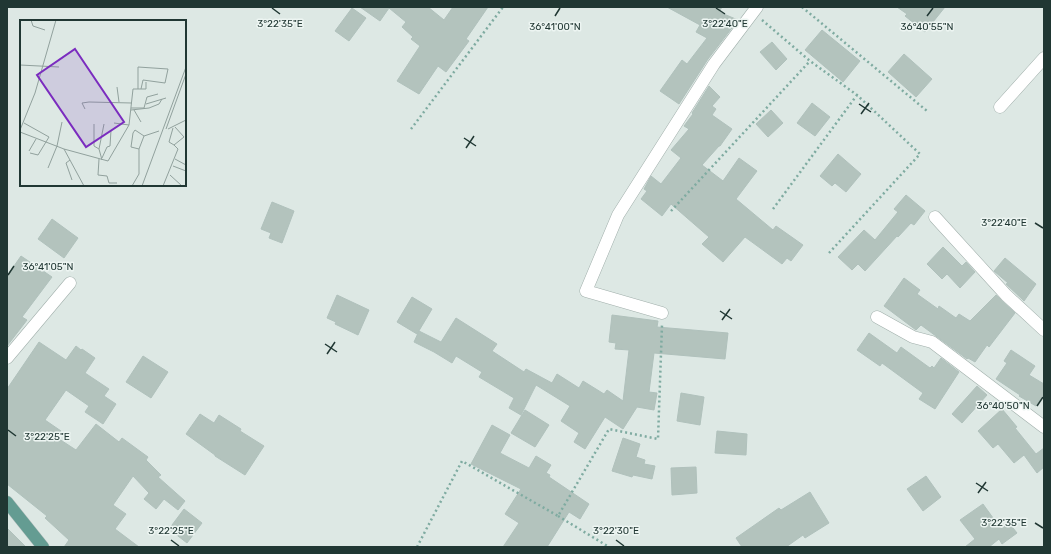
<svg xmlns="http://www.w3.org/2000/svg" width="1051" height="554" viewBox="0 0 1051 554" font-family="Rubik,sans-serif">
<style>
.building{fill:#b3c3bd;stroke:#b0c1bc}
.lines{fill:none;stroke-linecap:round;stroke-linejoin:round}
.minor-casing{stroke:#a1afab;stroke-width:13}
.major-casing{stroke:#bcc3c2;stroke-width:13}
.path{stroke:#7faba1;stroke-width:2.5;stroke-dasharray:2 3;stroke-linecap:butt}
.minor{stroke:#fff;stroke-width:12}
.major{stroke:#649c92;stroke-width:12}
.ticks{fill:none;stroke:#203733;stroke-width:1.5}
.inset-road{fill:none;stroke:#91a19d;stroke-width:1}
.view{fill:#7b2cbf;fill-opacity:0.15;stroke:#7b2cbf;stroke-width:2}
.inset-edge{fill:none;stroke:#203733;stroke-width:2}
.ticks-label{font-size:10px;text-anchor:middle;fill:#203733;stroke:#edf5f2;stroke-width:3;stroke-linejoin:round;paint-order:stroke}
</style>
<rect width="100%" height="100%" fill="#dde8e4"/>
<path class="building" d="M360,7H428L444,20L453,7H488L466,39L469,41L446,72L438,66L419,94L397,81L420,46L411,39L413,37L402,27L406,22L389,8L380,21Z
M667,7H722L719,12L738,20L708,59L679,104L660,91L682,60L687,64L707,38L696,32L700,25Z
M897,7H945L925,32L905,16L907,14Z
M352,8L366,18L349,41L335,31Z
M822,30L860,61L843,82L805,50Z
M772,42L787,59L776,70L760,52Z
M904,54L932,79L916,97L888,72Z
M709,86L720,97L712,106L716,109L712,115L732,129L720,146H719L702,165L723,181L739,158L757,171L736,199L773,230L776,226L803,245L791,261L787,258L782,264L745,237L723,262L702,244L709,237L671,204L662,216L641,199L647,191L644,189L651,176L661,184L681,158L671,150L689,129L684,126L693,114L692,113Z
M812,103L830,117L815,136L797,123Z
M771,110L783,123L768,137L756,124Z
M838,154L861,174L846,192L835,183L832,186L820,176Z
M906,195L925,211L914,225L911,223L898,237L897,236L865,271L858,264L852,270L838,257L864,230L875,240L898,212L894,209Z
M272,202L294,211L282,243L269,238L271,233L261,229Z
M52,219L78,238L64,258L38,239Z
M943,247L962,266L966,262L975,272L960,288L947,274L942,279L927,264Z
M21,256L52,277L22,317L27,320L7,346V276Z
M1005,258L1036,284L1024,301L1006,284L1008,283L994,271Z
M904,278L920,290L917,294L938,309L939,306L956,318L959,314L970,321L996,295L1015,313L989,347L987,345L975,362L968,358L967,359L921,325L916,330L884,306Z
M337,295L369,310L358,335L335,324L336,322L327,318Z
M412,297L432,309L417,334L397,322Z
M612,315L658,321L657,327L728,333L725,359L654,353L649,392L657,393L654,410L637,407L623,429L605,417L585,449L574,442L579,433L561,421L570,406L536,385L521,415L509,408L514,398L479,377L482,372L456,356L452,363L434,352L414,342L419,331L441,342L456,318L497,344L492,351L524,372L526,369L552,383L557,374L579,388L583,381L604,394L607,390L623,401L629,350L615,349L616,343L609,342Z
M869,333L897,353L901,347L930,368L932,366L934,368L941,358L959,372L935,409L919,399L923,393L882,363L880,366L857,350Z
M39,342L66,360L76,346L81,350L82,349L95,358L85,373L109,389L104,396L116,404L103,424L85,412L89,406L66,390L45,420L61,431L56,437L76,450L96,424L119,442L122,438L148,457L146,460L161,475L158,477L185,501L178,510L164,499L156,509L144,499L149,493L133,476L113,505L126,514L115,529L139,547H64L69,540L45,518L47,516L7,484V389Z
M1011,350L1035,366L1029,375L1044,384V393L1036,406L1019,396L1020,395L996,379L1007,363L1004,361Z
M143,356L168,372L151,398L126,382Z
M977,386L987,395L962,423L952,414Z
M681,393L704,397L700,425L677,421Z
M1002,409L1017,427L1015,428L1036,454L1044,448V467L1037,473L1024,455L1014,463L998,444L993,448L978,431Z
M525,410L549,425L535,447L511,433Z
M200,414L214,423L219,415L241,429L240,431L264,446L245,475L215,456V455L186,434Z
M492,425L510,435L500,453L529,468L536,456L551,465L546,473L550,475L549,477L589,504L580,519L569,512L547,547H503L519,523L505,514L521,489L471,464Z
M717,431L747,434L746,455L715,453Z
M623,438L640,444L636,457L645,460L644,464L655,466L652,479L633,475L632,477L612,471Z
M696,467L697,493L672,495L671,468Z
M926,476L941,497L923,511L907,489Z
M810,492L829,523L805,538L803,535L786,547H742L736,538L779,508L781,510Z
M983,504L1001,529L1009,523L1017,533L1002,544L999,539L989,547H965L975,539L960,520Z
M184,509L202,523L187,543L169,529Z
M7,528L26,547H7Z"/>
<g class="lines">
<g class="minor-casing">
<path id="minor" d="M1000,107L1044,58
M935,217L1006,295L1044,330
M662,313L586,291L618,215L714,64L757,7
M877,317L913,337L932,342L1044,427
M7,358L70,283"/>
</g>
<g class="major-casing">
<path id="major" d="M7,502L43,547"/>
</g>
<path class="path" d="M802,7L927,111
M762,20L810,61L857,95L920,154L829,253
M411,129L503,7
M773,209L857,95
M671,211L810,61
M558,516L609,547
M417,547L462,461L558,516L609,429L658,439L662,325"/>
<use href="#minor" class="minor"/>
<use href="#major" class="major"/>
</g>
<path class="ticks" d="M272,8L280,14M716,8L725,14M555,16L560,8M927,16L933,8M859,104L871,112M861,114L869,103M464,138L476,146M466,148L474,136M1035,223L1043,228M8,275L14,266M720,311L732,319M722,320L730,309M325,344L337,352M327,354L335,342M1037,406L1043,397M8,430L16,436M976,483L988,491M978,493L986,482M1035,523L1043,528M171,540L179,546M616,540L624,546"/>
<g transform="translate(20 20)">
<rect width="166" height="166" fill="#dde8e4"/>
<path class="inset-road" d="M11,0L13,6L25,10M0,45L39,47M97,67L99,82M118,69V47L148,49L145,63L123,60L121,69M126,84L146,78M111,88H124L127,77L138,74M65,89L62,83L69,82L112,83M111,90L129,88L139,84L142,79M114,90L121,102M4,103L29,117L18,135L10,133M94,103L109,105M74,104V126L79,129L82,140M153,108L149,122L154,125M146,109L166,54M148,109L166,100M0,110L15,73L36,0M0,112L44,129L64,166M44,129L88,141L109,105L113,69H126V62M79,129L84,104M119,129L111,127L113,113L115,110L124,116M9,131L16,119M82,138L87,127L90,126L91,110M79,139L78,155L87,156L89,163H97M155,139L166,145M50,140L46,143L52,160M153,146L166,151M28,148L37,126L42,102M150,155L162,166M112,166L119,154V129L124,116L139,111M122,166L166,47M143,166L158,129L154,125L164,117L155,107"/>
<path class="view" d="M55,29L104,102L66,127L17,55Z"/>
<rect width="166" height="166" class="inset-edge"/>
</g>
<g class="ticks-label">
<text x="280" y="27">3°22'35"E</text>
<text x="725" y="27">3°22'40"E</text>
<text x="555" y="30">36°41'00"N</text>
<text x="927" y="30">36°40'55"N</text>
<text x="1004" y="226">3°22'40"E</text>
<text x="48" y="270">36°41'05"N</text>
<text x="1003" y="409">36°40'50"N</text>
<text x="47" y="440">3°22'25"E</text>
<text x="1004" y="526">3°22'35"E</text>
<text x="171" y="534">3°22'25"E</text>
<text x="616" y="534">3°22'30"E</text>
</g>
<rect width="1051" height="554" fill="none" stroke="#203733" stroke-width="16"/>
</svg>
